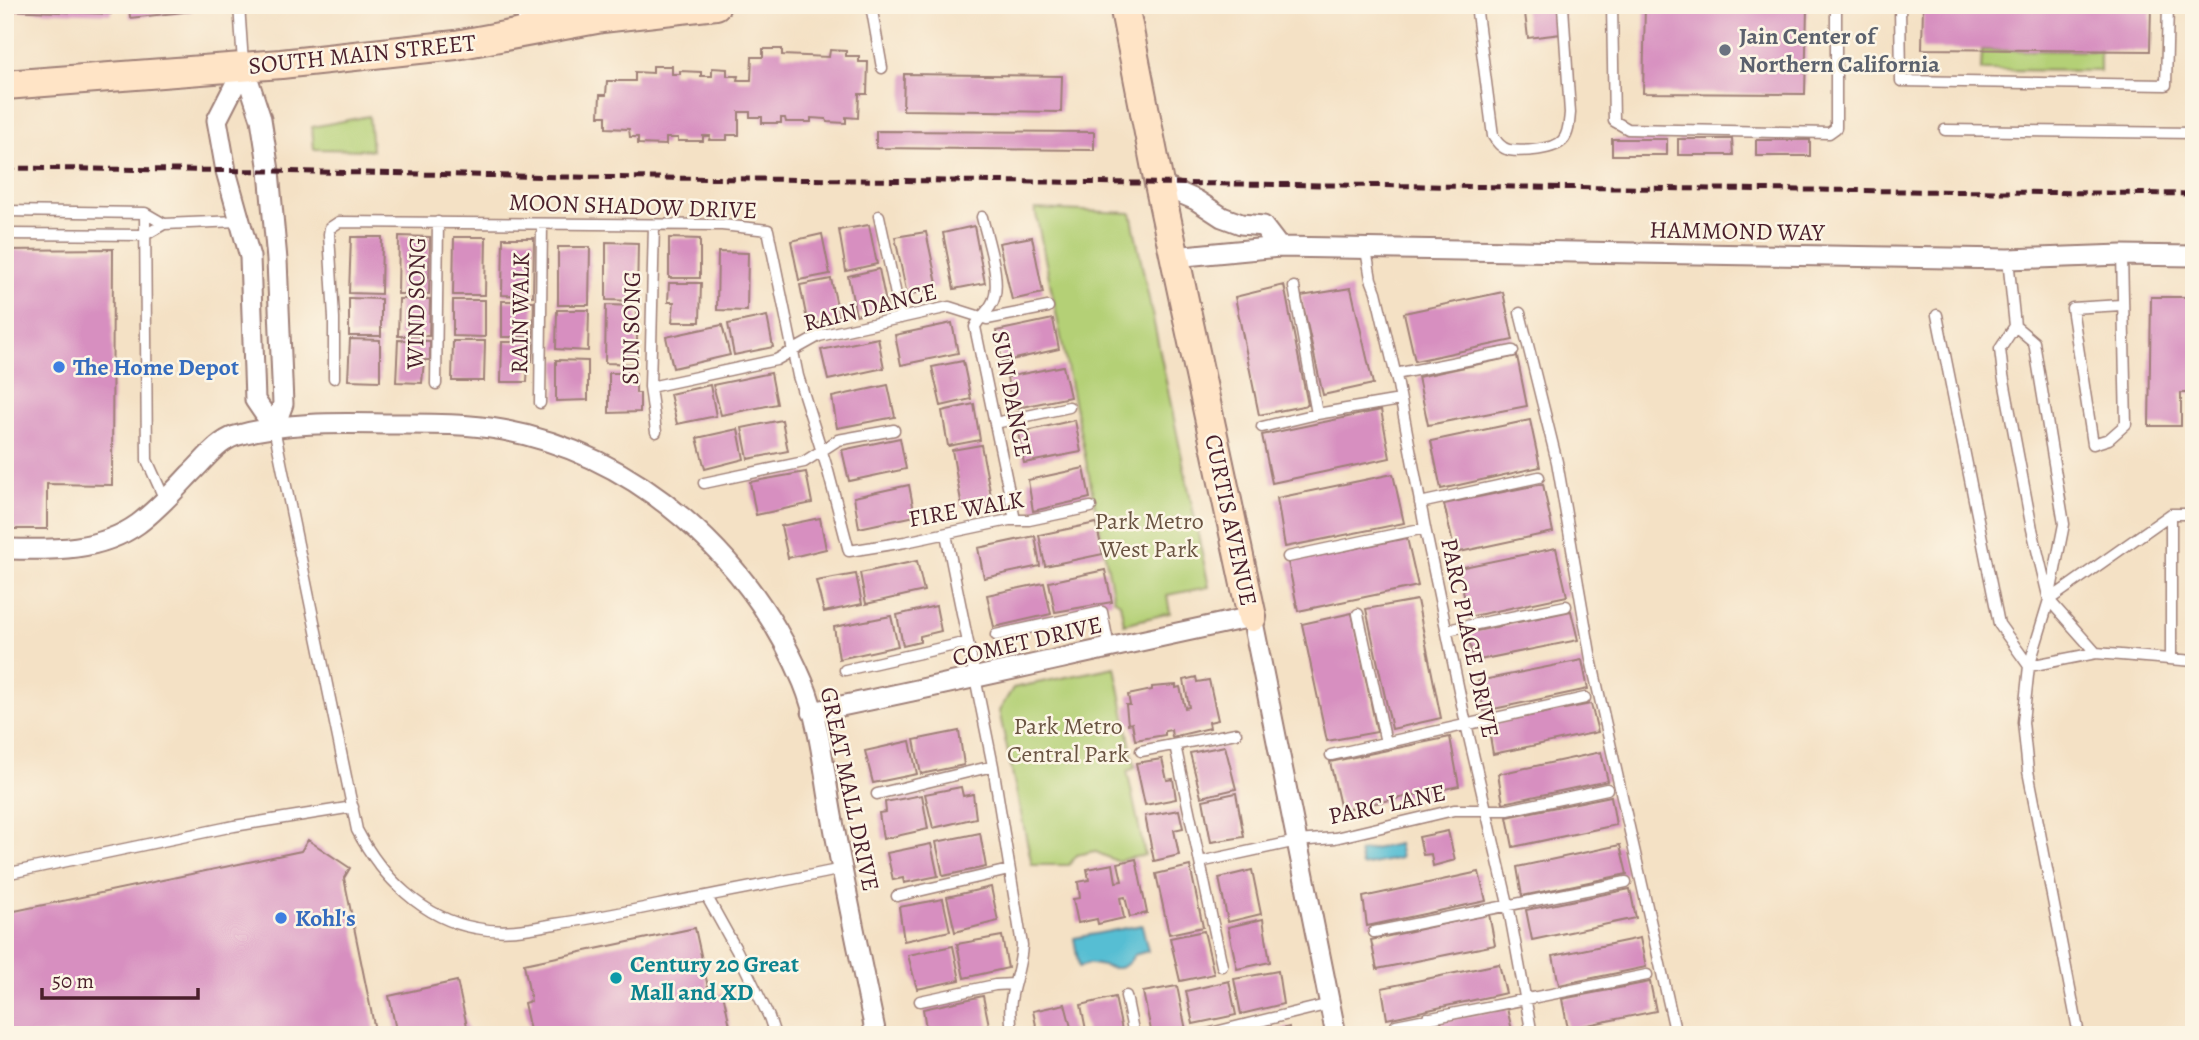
<svg xmlns="http://www.w3.org/2000/svg" width="2199" height="1040" viewBox="0 0 2199 1040" font-family="Alegreya,serif">
<style>
.green{fill:#b4d076;stroke:#7f7850;stroke-width:2}
.water{fill:#56bed3;stroke:#506e7f;stroke-width:2}
.building{fill:#d78fc0}
.lines{fill:none;stroke-linecap:round;stroke-linejoin:round}
.lane-casing{stroke:#9f8078;stroke-width:13}
.street-casing{stroke:#9f8078;stroke-width:23}
.secondary-casing{stroke:#9f8078;stroke-width:32}
.lane{stroke:#fff;stroke-width:10}
.street{stroke:#fff;stroke-width:19}
.secondary{stroke:#ffe4c6;stroke-width:28}
.rail{stroke:#4a1f2b;stroke-width:5;stroke-dasharray:10 5;stroke-linecap:butt}
.worship-dot{fill:#6b7280;stroke:#fcf5e5;stroke-width:2.5}
.shop-dot{fill:#3f7fe0;stroke:#fcf5e5;stroke-width:2.5}
.culture-dot{fill:#0f9aa8;stroke:#fcf5e5;stroke-width:2.5}
.labels{text-anchor:middle;stroke-width:5;stroke-linejoin:round;paint-order:stroke}
.worship-label{font-size:24px;font-weight:bold;fill:#5b616d;stroke:#fcf5e5;text-anchor:start}
.street-label{font-size:24px;fill:#4a1f2b;stroke:#fcf5e5}
.shop-label{font-size:24px;font-weight:bold;fill:#366cbe;stroke:#fcf5e5;text-anchor:start}
.park-label{font-size:24px;fill:#6a5442;stroke:#fcf5e5}
.culture-label{font-size:24px;font-weight:bold;fill:#0d838f;stroke:#fcf5e5;text-anchor:start}
</style>
<rect width="100%" height="100%" fill="#fcf5e5"/>
<filter id="ink" filterUnits="userSpaceOnUse"><feTurbulence type="fractalNoise" baseFrequency=".0143" numOctaves="2"/><feDisplacementMap in="SourceGraphic" scale="14" xChannelSelector="R" yChannelSelector="G"/><feConvolveMatrix kernelMatrix="1 2 1 2 8 2 1 2 1" color-interpolation-filters="sRGB"/></filter>
<filter id="wash" filterUnits="userSpaceOnUse"><feTurbulence type="fractalNoise" baseFrequency=".00686" numOctaves="4" result="noise"/><feDisplacementMap in="SourceGraphic" scale="28" xChannelSelector="R" yChannelSelector="G"/><feGaussianBlur stdDeviation="1.57" result="paint"/><feColorMatrix in="noise" values="0 0 0 0 0 0 0 0 0 0 0 0 0 0 0 0 0 1.4 0 .05"/><feComposite in="paint" operator="in"/></filter>
<g filter="url(#wash)">
<rect width="100%" height="100%" fill="#f4e1c5"/>
<path class="green" d="M1982,50L2100,51V71L1981,70Z
M369,116L372,150L314,149L312,127Z
M1035,209L1131,213L1209,587L1167,595L1170,613L1124,624L1120,603L1114,599Z
M1115,667L1135,768L1127,771L1145,855L1116,861L1094,851L1077,855L1069,865H1032L999,711L1013,688Z"/>
<path class="water" d="M1398,844L1401,858L1362,866L1359,852Z
M1142,925L1148,951L1134,955C1122,977 1108,965 1091,964C1087,963 1083,966 1079,967L1074,938Z"/>
<g id="blocks">
<path class="building" d="M5,5H111V14L5,10Z
M129,5H191L192,11L130,18Z
M1524,5H1565L1561,34L1528,38Z
M1645,5H1798V7L1807,8L1805,94L1643,93Z
M1923,5H2151L2150,51L1922,49Z
M763,49H782V55L829,57L830,50L846,51V56H859V62H868L867,94H859L858,118L846,117V123L827,122L826,119L811,118V122H786L785,118H781V123H762V117H750V112H739V135H727V140H709L710,136H703V141H678V138H666V145L638,144V137H630L629,129L606,128V116H599L600,95H606L607,81H635V72L653,73V66H672V74H680V71L701,72V76H712V68L727,69V76H738L737,80H751L752,57H763Z
M904,74L1062,76L1061,112L903,110Z
M876,131L1094,132V150L876,148Z
M1612,139H1667V155H1612Z
M1678,139H1732L1733,155H1678Z
M1756,140H1810V156H1756Z
M869,225L877,264L846,271L839,230Z
M974,226L985,283L954,289L943,233Z
M926,232L938,288L907,295L895,237Z
M822,234L830,274L799,280L791,241Z
M399,236L430,237L429,294H398Z
M351,237H382L381,294L349,293Z
M454,237H486L485,295H453Z
M1032,237L1043,293L1012,300L999,243Z
M503,238H534L533,296L502,295Z
M669,238L700,239V278H669Z
M606,242L638,243L637,301L606,300Z
M558,247H590L589,305H558Z
M113,249L112,485L47,484V529H5V250Z
M718,252L748,253L747,311L717,310Z
M879,269L887,308L856,315L848,276Z
M831,279L840,319L808,325L800,285Z
M669,283H701L700,322H672L674,302H668Z
M1284,285L1308,405L1259,415L1235,297Z
M1351,288L1373,384L1323,395L1301,296Z
M1503,292L1513,340L1415,361L1404,313Z
M2151,297H2194V393H2181V426H2149Z
M349,298L381,299V336H349Z
M399,299H430L429,336H398Z
M453,300H485V337L453,336Z
M502,301H534L533,337H502Z
M606,305L637,306V364L605,363Z
M557,310H589L588,351L556,349Z
M767,316L773,347L734,355L728,324Z
M1053,319L1059,349L1002,362L996,331Z
M952,323L958,353L901,365L895,335Z
M722,325L730,355L673,368L666,337Z
M878,338L884,368L828,380L821,350Z
M350,339L380,340V381L348,380Z
M398,340L430,341V360H424L422,383L396,382Z
M453,341H485L484,381H452Z
M502,342H533L532,361H528L527,382H501Z
M1517,356L1527,406L1428,425L1418,377Z
M556,360L588,361V400L556,401Z
M963,361L971,399L941,406L932,367Z
M1063,366L1070,397L1012,409L1007,377Z
M609,373H636V393H640V412L609,413Z
M771,373L777,404L721,415L713,385Z
M710,385L716,416L677,424L670,394Z
M888,385L895,417L837,428L832,397Z
M974,404L980,440L948,446L942,411Z
M1381,410L1390,458L1272,483L1262,435Z
M782,420L788,451L748,459L742,428Z
M1075,420L1081,452L1024,463L1018,433Z
M1530,420L1540,467L1441,489L1431,441Z
M738,429L744,459L705,469L697,438Z
M900,438L906,469L849,481L842,450Z
M981,445L992,501L962,507L952,450Z
M1084,468L1090,498L1033,511L1028,480Z
M806,472L812,503L756,515L750,482Z
M1393,474L1404,523L1285,547L1277,498Z
M1543,484L1553,532L1455,553L1444,504Z
M909,485L915,516L859,528L854,497Z
M820,518L826,549L788,558L781,526Z
M1096,523L1103,554L1045,566L1039,535Z
M1035,536L1040,566L984,578L978,548Z
M1407,538L1418,586L1298,611L1288,562Z
M1556,548L1567,596L1468,617L1459,568Z
M917,561L924,591L866,604L860,573Z
M1105,570L1112,602L1055,612L1049,582Z
M856,574L862,604L824,612L816,581Z
M1044,583L1051,614L994,627L987,595Z
M1417,600L1441,718L1392,729L1366,609Z
M936,606L941,631L920,636V642L903,646L897,615Z
M1571,611L1578,640L1474,661L1467,633Z
M1352,613L1377,732L1327,741L1302,624Z
M891,616L898,646L839,659L834,627Z
M1582,660L1588,689L1484,711L1478,681Z
M1196,677L1197,682L1209,680L1218,720L1209,722L1210,728L1172,737L1171,730L1165,731V735L1135,740L1132,723L1128,724L1126,705H1130L1128,695L1152,690V687L1176,685V688L1180,687L1185,708L1189,707L1184,680Z
M1591,704L1598,732L1493,754L1488,724Z
M959,731L964,765L921,774L914,740Z
M1450,737L1459,786L1341,810L1330,762Z
M910,741L917,774L873,783L865,751Z
M1225,746L1236,789L1201,797L1190,753Z
M1601,752L1608,781L1503,803L1498,774Z
M1162,759L1167,780L1173,779L1176,799L1145,805L1136,763Z
M961,787L963,796L973,794L976,818L933,828L925,794Z
M1236,793L1244,837L1211,842L1203,800Z
M922,795L928,829L883,839L879,813L886,812L885,802Z
M1611,796L1616,825L1513,847L1507,817Z
M1179,810L1183,828L1174,830L1179,855L1154,861L1145,816Z
M1448,831L1455,860L1433,866L1431,854L1423,855L1419,837Z
M980,833L986,867L943,876L936,842Z
M308,840L350,868L344,878L376,1035H5V913L301,851Z
M931,844L938,876L904,883L903,878L893,880L887,853Z
M1620,845L1627,874L1522,896L1517,867Z
M1136,859L1147,913L1130,917L1125,897L1120,898L1124,918L1098,924L1097,919L1078,923L1073,899L1080,898L1078,882L1089,880L1087,869L1113,864L1116,882L1122,881L1118,863Z
M1190,866L1203,927L1169,934L1156,874Z
M1252,870L1261,914L1228,922L1219,878Z
M1479,872L1486,901L1367,926L1363,897Z
M991,887L998,921L955,932L947,897Z
M1630,889L1636,918L1532,940L1526,910Z
M943,899L950,931L904,941L899,907Z
M1489,914L1495,945L1377,969L1371,940Z
M1263,919L1270,962L1237,969L1228,927Z
M695,928L710,996L723,993L732,1035H531L524,1003L531,1001L524,964Z
M1204,931L1214,974L1180,981L1170,938Z
M1002,936L1008,968L964,978L957,944Z
M1640,938L1646,967L1559,985L1553,956Z
M953,946L960,980L917,989L908,955Z
M1499,964L1506,993L1387,1019L1382,988Z
M1278,971L1283,1004L1241,1014L1234,979Z
M457,981L469,1035H397L389,996Z
M1229,981L1236,1015L1193,1024L1186,991Z
M1650,982L1656,1011L1568,1029L1562,999Z
M1177,986L1187,1035H1152L1143,992Z
M983,996L990,1030L967,1035H927L923,1009Z
M1115,997L1123,1035H1087L1081,1005Z
M1065,1004L1073,1035H1038L1033,1011Z
M1507,1008L1513,1035H1444L1441,1021Z
M1289,1027L1290,1035H1260V1034Z"/>
</g>
</g>
<g filter="url(#ink)">
<use href="#blocks" fill-opacity="0" stroke="#9f8078" stroke-width="2"/>
<g class="lines">
<g class="lane-casing">
<path id="lane" d="M239,5L243,63
M522,5L524,29
M871,5L882,68
M1476,5L1493,136C1497,142 1501,148 1509,150C1522,152 1555,150 1563,140C1569,133 1569,122 1570,113L1563,7
M1612,5L1614,121L1628,129L1829,133L1836,128V5
M1900,5L1901,81L2166,85L2168,5
M1945,130L2194,133
M5,211L145,213L164,224
M145,213L147,460L165,500
M879,216L901,318
M982,217C987,239 1004,286 991,305C986,314 979,318 975,327L1015,520
M654,225L650,387L656,432
M5,234L145,235L164,224L239,221
M1366,250L1371,279L1376,292L1398,385L1425,528L1466,724L1508,904L1532,1035
M2008,259L2015,326L2000,349L2003,375L2032,529L2049,600L2096,653
M1294,287L1317,414
M2121,305L2072,308L2093,444L2109,439L2126,424L2122,255
M1520,313L1557,462L1591,659L1676,1035
M1937,315L1999,624L2029,666L2096,653L2194,661
M2015,326L2034,342L2064,524L2049,600L2029,666L2023,722L2028,771L2079,1035
M1395,374L1513,351
M334,378V318L329,234L330,228L339,222L722,225L768,230L798,376L828,471L849,551L905,542L1009,520H1029L1091,507
M436,384L438,222
M650,387L776,360L819,336L949,307L987,319L1048,307
M540,403L542,224
M995,423L1069,407
M1262,427L1317,414L1400,400
M274,428L357,830C381,876 423,919 476,928C504,934 528,929 555,924C590,919 625,912 659,905C720,893 781,882 842,869
M704,483L804,462L838,440L894,430
M1420,503L1539,477
M946,534L993,766L1022,945C1020,982 1004,993 1013,1035
M1288,557L1425,528
M2049,600L2171,514H2194
M1358,614L1386,743
M1447,630L1566,606
M996,635L1102,612L1109,647
M2171,659V514
M845,670L968,642
M1175,745L1222,966
M1141,751L1236,733
M1331,755L1585,698
M877,794L993,766
M1200,862L1297,841L1335,838L1454,810H1508L1607,789
M5,874L234,826L353,807
M897,896L1009,870
M707,897L737,951L769,1017L775,1035
M1374,932L1626,882
M1126,996L1134,1035
M920,1001L995,985L1013,984
M1427,1018L1431,1035
M1396,1025L1647,975
M1203,1035L1330,1004"/>
</g>
<g class="street-casing">
<path id="street" d="M244,67L217,120L226,171L250,257L255,400L274,428
M244,67L261,119L269,171L277,260L283,404L274,428
M1159,184L1196,200L1222,217L1241,224L1263,226L1279,247
M1174,257L1279,247L2008,259L2122,255L2194,256
M5,549C51,550 99,552 138,524C157,510 174,491 190,474C203,462 217,442 235,436C283,422 335,423 385,424C424,424 464,423 503,430C638,455 750,557 803,682C820,723 824,772 832,816C845,889 861,962 876,1035
M812,712C959,682 1105,648 1252,617L1336,1035"/>
</g>
<g class="secondary-casing">
<path id="secondary" d="M1124,5L1159,184L1252,617
M5,85L281,64L456,45L602,18L716,5"/>
</g>
<use href="#lane" class="lane"/>
<use href="#street" class="street"/>
<use href="#secondary" class="secondary"/>
<path class="rail" d="M5,168L269,171L565,177L2194,194"/>
</g>
</g>
<circle class="worship-dot" cx="1725" cy="50" r="7"/>
<g class="shop-dot">
<circle cx="59" cy="367" r="7"/>
<circle cx="281" cy="918" r="7"/>
</g>
<circle class="culture-dot" cx="616" cy="978" r="7"/>
<g class="labels">
<g class="worship-label">
<text x="1739" y="44">Jain Center of<tspan x="1739" dy="28">Northern California</tspan></text>
</g>
<g class="street-label">
<text transform="translate(362 54) rotate(-6)" y="8">SOUTH MAIN STREET</text>
<text transform="translate(633 206) rotate(2)" y="8">MOON SHADOW DRIVE</text>
<text transform="translate(1737 231) rotate(1)" y="8">HAMMOND WAY</text>
<text transform="translate(416 303) rotate(-89)" y="8">WIND SONG</text>
<text transform="translate(870 307) rotate(-14)" y="8">RAIN DANCE</text>
<text transform="translate(520 313) rotate(-89)" y="8">RAIN WALK</text>
<text transform="translate(631 328) rotate(-89)" y="8">SUN SONG</text>
<text transform="translate(1012 394) rotate(79)" y="8">SUN DANCE</text>
<text transform="translate(966 509) rotate(-10)" y="8">FIRE WALK</text>
<text transform="translate(1231 520) rotate(78)" y="8">CURTIS AVENUE</text>
<text transform="translate(1470 638) rotate(78)" y="8">PARC PLACE DRIVE</text>
<text transform="translate(1027 641) rotate(-13)" y="8">COMET DRIVE</text>
<text transform="translate(850 789) rotate(78)" y="8">GREAT MALL DRIVE</text>
<text transform="translate(1387 804) rotate(-12)" y="8">PARC LANE</text>
</g>
<g class="shop-label">
<text x="73" y="375">The Home Depot</text>
<text x="295" y="926">Kohl's</text>
</g>
<g class="park-label">
<text x="1149" y="529">Park Metro<tspan x="1149" dy="28">West Park</tspan></text>
<text x="1068" y="734">Park Metro<tspan x="1068" dy="28">Central Park</tspan></text>
</g>
<g class="culture-label">
<text x="630" y="972">Century 20 Great<tspan x="630" dy="28">Mall and XD</tspan></text>
</g>
</g>
<rect width="2199" height="1040" fill="none" stroke="#fcf5e5" stroke-width="28"/>
<path d="M42 988v10h156v-10" fill="none" stroke="#4a1f2b" stroke-width="3.5"/>
<text x="52" y="988" font-size="21" fill="#4a1f2b" stroke="#fcf5e5" stroke-width="5" paint-order="stroke">50 m</text>
</svg>
